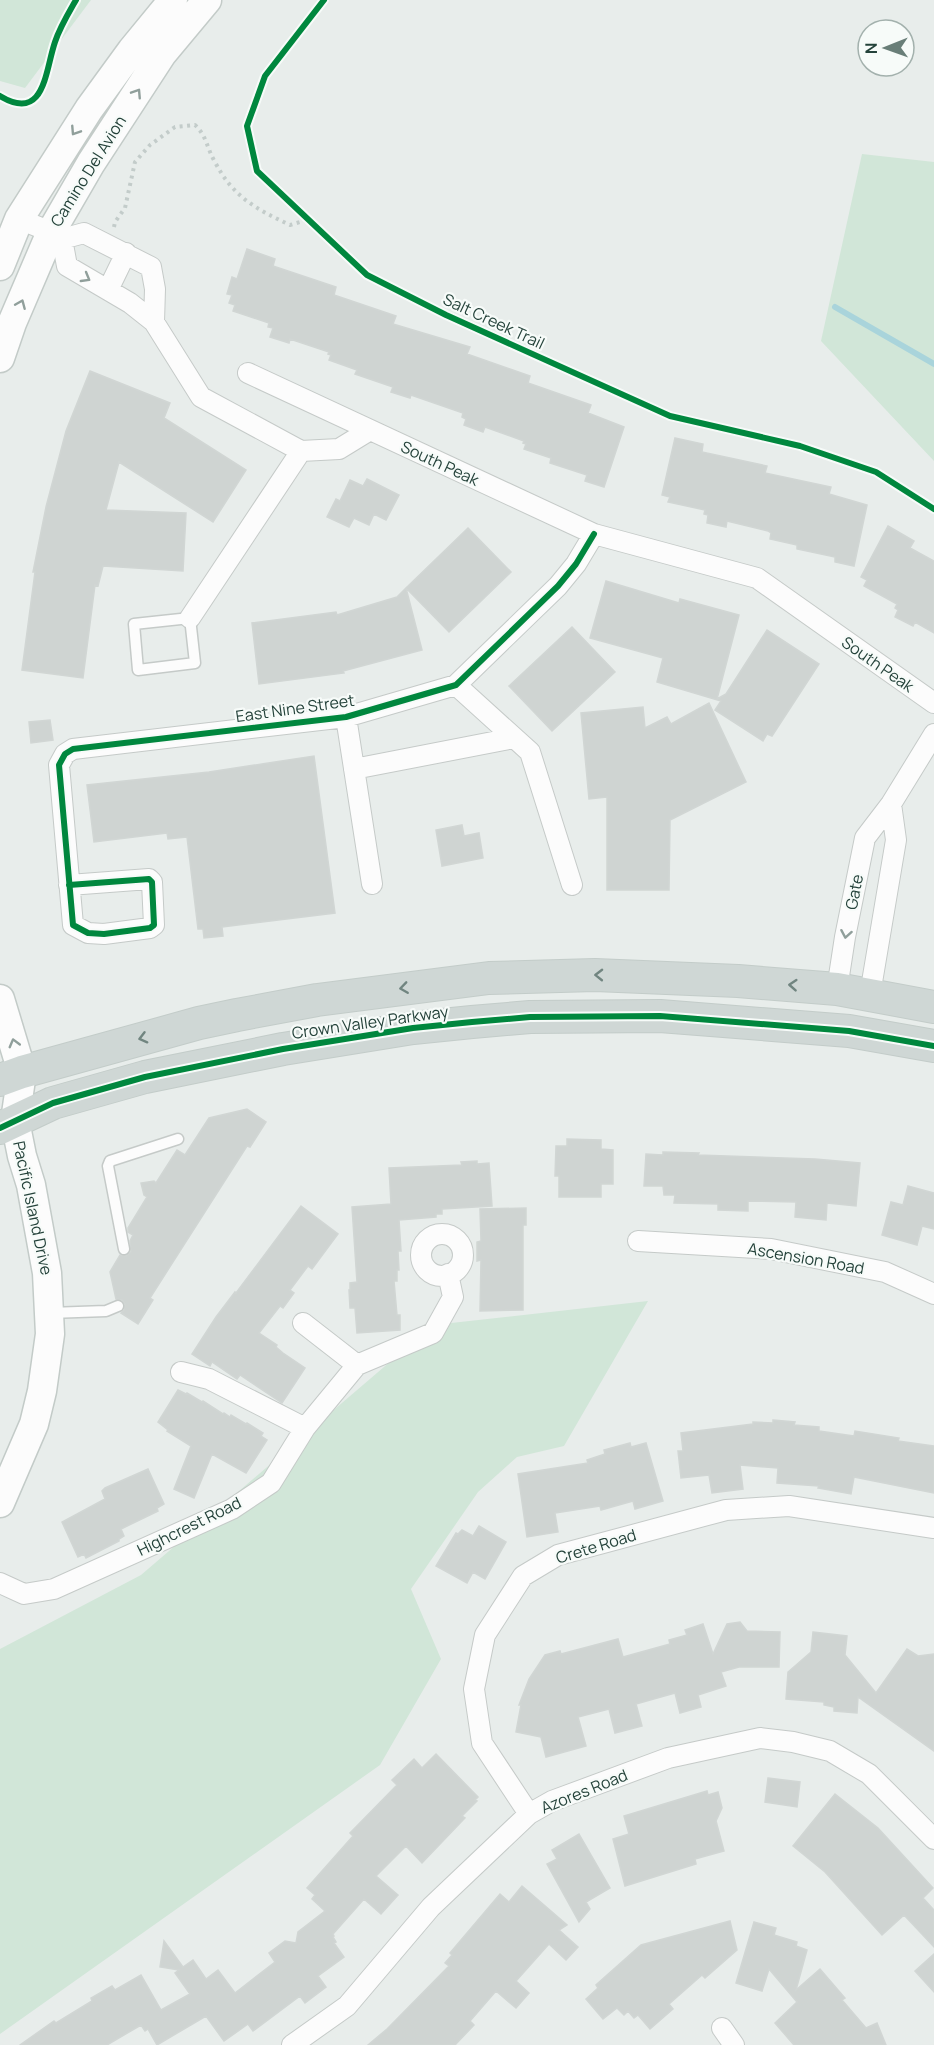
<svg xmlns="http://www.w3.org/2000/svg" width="934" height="2045" viewBox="0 0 934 2045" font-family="Manrope,sans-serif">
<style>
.green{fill:#d1e6d8}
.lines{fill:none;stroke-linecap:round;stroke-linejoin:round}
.stream{stroke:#a9d4db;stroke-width:6}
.building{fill:#cfd4d2;stroke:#d1d6d4;stroke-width:1.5}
.lane-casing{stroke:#c5cac8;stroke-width:13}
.street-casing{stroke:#c5cac8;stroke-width:22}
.secondary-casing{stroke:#c3cbc8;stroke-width:31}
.primary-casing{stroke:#c3ccc9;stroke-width:34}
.path{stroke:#c3ccca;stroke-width:4;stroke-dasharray:3 4.5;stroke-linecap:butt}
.lane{stroke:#fcfcfc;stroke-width:10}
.street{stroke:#fcfcfc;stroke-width:20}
.secondary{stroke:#fcfcfc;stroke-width:28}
.primary{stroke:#cfd7d5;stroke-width:32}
.cycleway-casing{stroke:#f7fbf9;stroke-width:10}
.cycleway{stroke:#00873e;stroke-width:6}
.oneway{stroke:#909f9b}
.oneway2{stroke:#718580}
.labels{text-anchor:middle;stroke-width:4.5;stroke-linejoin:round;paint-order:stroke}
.street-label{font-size:16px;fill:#24423a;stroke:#f7fbf9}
</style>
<rect width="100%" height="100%" fill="#e8edeb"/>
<path class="green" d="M0,0H91L25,88L0,81Z
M862,154L934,162V461L821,341Z
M648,1301L564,1446L517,1457L478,1492L411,1589L441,1659L380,1765L0,2034V1649L141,1575L433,1325Z"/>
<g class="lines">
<path class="stream" d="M835,307L934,364"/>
</g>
<path class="building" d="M247,249L275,259L273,266L336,287L334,295L396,316L393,324L470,347L467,354L530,376L528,383L591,405L588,413L624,427L604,487L585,481L587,475L550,463L551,458L524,449L526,444L523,443L524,441L485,427L483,432L464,425L466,419L462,417L463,413L411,395L410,398L391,392L393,387L355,374L357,370L329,360L331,355L328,354L329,352L290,339L289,343L270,337L273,328L268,327L269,323L233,311L235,305L229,303L232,295L227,294L232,277L237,279Z
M90,371L170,403L164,418L246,470L213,522L119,462L106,510L186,513L183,571L103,566L98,586L95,585L83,678L22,670L35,572H33L46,507L66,431Z
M675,438L703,444L702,452L767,466L765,473L831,487L829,494L867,505L854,566L835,562V557L797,549V545L770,539L771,533L768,531L727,521L726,527L707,523L708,515L704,514L705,510L668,502L670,497L662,495Z
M367,479L399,495L386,520L374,514L369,525L354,518L349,527L327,517L336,499L340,501L350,480L363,486Z
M888,526L914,541L910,548L934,561V633L915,622L913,626L895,617L898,610L895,608L897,604L864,586L867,580L861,577Z
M468,528L511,572L449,632L406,588Z
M606,581L679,603L680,599L739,615L717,699L726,694L767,630L819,664L772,736L767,734L763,741L715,710L721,701L657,682L663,658L590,638Z
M406,588L422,650L343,671L344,673L259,684L252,623L336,612L337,615L397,597Z
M572,627L615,672L552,731L509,686Z
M709,703L746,782L670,820L669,890H607V797L589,799L581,713L643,707L645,728L667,717L671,724Z
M50,720L53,740L31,743L29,722Z
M314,756L335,913L222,927L223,936L204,938L203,929H198L187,837L168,839L167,833L94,842L87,785L209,772Z
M462,825L464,836L479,833L483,858L442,866L436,830Z
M247,1109L266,1122L250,1147L247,1146L150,1298L153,1300L138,1324L121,1313L124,1310L125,1304L122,1300L116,1299L110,1272L120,1255L126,1256L131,1252L130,1241L133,1235L128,1232V1228L147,1197L144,1195L141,1183L154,1181L156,1183L177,1150L185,1155L209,1118Z
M567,1139L601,1140V1149L613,1150V1184H601V1197H559V1176H555L556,1146H567Z
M663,1152L699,1153L698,1155L815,1159L860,1163L856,1206L827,1203L826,1220L795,1217L796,1202L748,1201V1211L718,1210V1204L674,1203L675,1195H664L663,1186H644L646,1154L663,1155Z
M477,1161V1164L489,1163L492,1206L442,1209V1214H436V1217L399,1220L401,1251H398L399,1270H397V1281H394L397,1315H400V1330L357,1333L355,1308H350L349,1290H350V1283L357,1282L352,1207L391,1204L389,1168L462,1165L461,1162Z
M908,1186L934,1193V1229L922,1226L917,1245L882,1235L891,1202L903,1205Z
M301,1206L338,1234L312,1269L308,1266L290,1290L294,1293L283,1308L280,1306L259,1333L277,1345L276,1347L283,1353L305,1368L282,1403L240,1375L237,1379L212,1362L210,1366L192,1354L216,1317L235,1292L236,1293Z
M526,1208V1225H523V1310L480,1311L481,1260L477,1261V1242L481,1241L480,1209Z
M178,1390L186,1394L187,1393L202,1402L203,1401L223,1414L224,1413L230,1417L231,1415L246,1424L247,1423L263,1433L261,1436L267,1440L246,1473L212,1454L194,1498L174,1489L191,1446L167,1431L168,1430L158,1422Z
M773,1420L795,1422L794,1425L819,1427V1431L854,1436L855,1431L899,1438L898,1441L934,1446V1493L854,1477L851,1494L818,1488L819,1486L777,1483L778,1468L740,1465L743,1489L712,1493L709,1475L681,1478L678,1451H683L681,1433L753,1424V1422L773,1423Z
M630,1443L631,1447L646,1443L663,1501L635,1509L633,1501L601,1510L600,1506L555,1513L558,1532L527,1537L518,1474L588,1463L587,1460L605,1454L604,1450Z
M148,1469L164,1504L157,1508L158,1511L121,1529L124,1536L119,1539V1541L86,1558L84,1554L78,1557L62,1522L105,1499L102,1491L105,1488Z
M479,1526L506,1542L485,1579L473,1572L467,1583L436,1566L456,1533L458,1534L462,1530L473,1536Z
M740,1622L747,1631L780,1632L779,1667H739L721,1672L726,1686L698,1695L701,1707L680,1713L675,1693L636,1704L642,1726L615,1733L609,1709L578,1717L586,1746L546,1757L541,1737L516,1732L521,1705H519L529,1679L545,1655L560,1651L561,1654L618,1639L623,1657L670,1644L669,1640L687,1635L685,1630L703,1624L713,1654L727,1624Z
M813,1632L847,1636L845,1655L876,1693L907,1649L918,1656L934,1654V1751L858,1697L857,1713L834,1711V1707L824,1705V1702L786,1699L788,1672L811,1652Z
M436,1754L478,1797L475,1800L477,1801L462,1816L465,1818L422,1863L406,1846L376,1876L398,1895L381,1914L364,1899L333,1934L334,1936L333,1937L336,1942L334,1943L344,1957L318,1976L326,1987L305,2003L300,1996L253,2031L248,2024L224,2041L206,2016L157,2045L148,2029L145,2031L141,2025L107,2045H20L54,2021L56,2023L92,2001L91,1998L112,1986L115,1990L141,1975L161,2010L190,1994L175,1973L179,1970L160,1967L164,1941L183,1967L193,1960L206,1979L218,1970L235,1993L275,1962L269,1953L285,1941L296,1943L298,1932L325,1911L312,1899L315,1895L307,1888L353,1836L350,1833L397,1785L392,1780L414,1759L422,1768Z
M768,1778L800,1782L797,1807L765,1802Z
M707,1791L708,1795L718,1792L722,1808L716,1821L724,1851L695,1859L696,1864L625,1886L613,1839L629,1834L624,1816Z
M835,1794L878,1828L933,1888L923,1898L934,1910V1947L904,1915L882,1935L825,1872L793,1846Z
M579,1834L610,1888L586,1902L590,1909L579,1922L547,1864L557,1859L552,1850Z
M522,1886L567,1925L559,1930L578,1947L566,1960L549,1944L516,1981L529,1993L516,2008L496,1991L470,2021L474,2025L455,2045H368L387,2029L449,1966L445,1963L452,1955L450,1953L500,1894L509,1902Z
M730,1921L737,1950L705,1978L702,1975L669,2004L673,2009L650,2029L638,2015L634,2018L628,2011L624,2015L617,2008L603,2019L586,1999L598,1988L596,1985L641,1945Z
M754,1922L776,1928L774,1935L797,1942L796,1946L807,1950L796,1990L820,1969L845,1998L842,2000L866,2028L877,2023L886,2045H794L775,2023L797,2002L769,1969L762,1991L736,1983Z
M934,1954V1992L915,1971Z"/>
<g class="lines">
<g class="lane-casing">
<path id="lane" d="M190,618L195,663L138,670L134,624Z
M124,1249L108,1166L110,1161L178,1139
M50,1313L106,1311L118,1306"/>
</g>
<g class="street-casing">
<path id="street" d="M19,219L51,232L62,239L67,266L130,303L154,322L201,397L301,451L339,449L370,430
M62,239L84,233L151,267L155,289L154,322
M108,290L126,253
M248,373L594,534L757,578L934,703
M190,618L301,451
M456,685L530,752L572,885
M346,717L372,884
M354,769L514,738
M69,885L149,879L152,882L154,925L150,928L104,934L88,933L73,925L59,765L65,754L73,749L346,717L456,685L558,586L576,564L594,534
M837,989L845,937L865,838L891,804L934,734
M870,994L896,840L891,804
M421 1255a21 21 0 1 1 42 0a21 21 0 1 1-42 0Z
M638,1241L771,1249L885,1272L934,1294
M303,1323L357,1365
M181,1372L209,1379L305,1428
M0,1583L24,1594L54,1589L232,1509L271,1483L305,1428L357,1365L433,1333L453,1297L448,1274
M529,1814L482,1743L474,1689L485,1635L523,1576L558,1555L726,1510L789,1506L934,1528
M722,2028L734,2045
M292,2045L347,2006L431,1907L529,1814L552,1801L668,1758L760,1738L793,1742L830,1751L869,1774L934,1839"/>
</g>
<g class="secondary-casing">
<path id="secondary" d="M0,266L19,219L89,109L132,50L173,0
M0,358L12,323L51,232L91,163L162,54L207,0
M0,999L22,1072L15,1121L22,1156L31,1185L47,1273L50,1334L42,1391L34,1424L0,1503"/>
</g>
<g class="primary-casing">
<path id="primary" d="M0,1080L22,1072L199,1023L237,1015L317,1000L489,978L595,975L738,981L837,989L934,1007
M0,1128L53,1103L145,1077L283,1049L413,1028L472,1022L530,1017L660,1016L849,1031L934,1046"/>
</g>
<path class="path" d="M114,227L115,222L125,208L135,162L150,145L175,127L195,125C207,136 207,149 215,162C233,197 256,209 290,225L307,220"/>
<use href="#lane" class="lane"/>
<use href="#street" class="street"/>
<use href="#secondary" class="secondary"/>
<use href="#primary" class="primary"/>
<g class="cycleway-casing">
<path id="cycleway" d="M324,0L265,76L247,126L257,171L367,275L446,315L670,416L800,446L876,472L934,509
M0,96C45,123 45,71 55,42C60,27 68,14 76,0
M69,885L149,879L152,882L154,925L150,928L104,934L88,933L73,925L59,765L65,754L73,749L346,717L456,685L558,586L576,564L594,534
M0,1128L53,1103L145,1077L283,1049L413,1028L472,1022L530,1017L660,1016L849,1031L934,1046"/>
</g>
<use href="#cycleway" class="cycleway"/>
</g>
<defs><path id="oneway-chevron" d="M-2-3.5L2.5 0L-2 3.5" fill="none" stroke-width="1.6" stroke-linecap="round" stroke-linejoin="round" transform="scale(1.5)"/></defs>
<g class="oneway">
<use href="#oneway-chevron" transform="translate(137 93) rotate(-57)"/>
<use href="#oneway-chevron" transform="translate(75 131) rotate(123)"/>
<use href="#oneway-chevron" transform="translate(86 278) rotate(30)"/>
<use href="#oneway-chevron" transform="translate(21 304) rotate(-67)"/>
<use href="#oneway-chevron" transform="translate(846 934) rotate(100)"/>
<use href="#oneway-chevron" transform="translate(14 1043) rotate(-105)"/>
</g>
<g class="oneway2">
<use href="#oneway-chevron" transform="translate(599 975) rotate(-179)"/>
<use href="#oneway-chevron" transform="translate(793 985) rotate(-176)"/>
<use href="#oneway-chevron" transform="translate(404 988) rotate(172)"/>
<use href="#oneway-chevron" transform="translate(143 1038) rotate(165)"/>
</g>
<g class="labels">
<g class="street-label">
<text transform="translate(88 171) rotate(-58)" y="6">Camino Del Avion</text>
<text transform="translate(494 321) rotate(25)" y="6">Salt Creek Trail</text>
<text transform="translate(440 463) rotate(25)" y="6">South Peak</text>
<text transform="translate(878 664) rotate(35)" y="6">South Peak</text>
<text transform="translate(295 708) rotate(-8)" y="6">East Nine Street</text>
<text transform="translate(854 892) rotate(-79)" y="6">Gate</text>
<text transform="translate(370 1022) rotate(-8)" y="6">Crown Valley Parkway</text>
<text transform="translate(33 1208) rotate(78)" y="6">Pacific Island Drive</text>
<text transform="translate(806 1258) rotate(10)" y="6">Ascension Road</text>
<text transform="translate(189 1526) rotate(-26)" y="6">Highcrest Road</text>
<text transform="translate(596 1546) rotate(-17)" y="6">Crete Road</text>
<text transform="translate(584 1791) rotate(-22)" y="6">Azores Road</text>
</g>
</g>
<g transform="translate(886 48) rotate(269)"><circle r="28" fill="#f7fbf9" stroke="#a3b1ad" stroke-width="1.5"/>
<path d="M0-4.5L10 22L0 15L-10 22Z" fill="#697e78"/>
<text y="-9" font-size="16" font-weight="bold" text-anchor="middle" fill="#24423a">N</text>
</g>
</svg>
